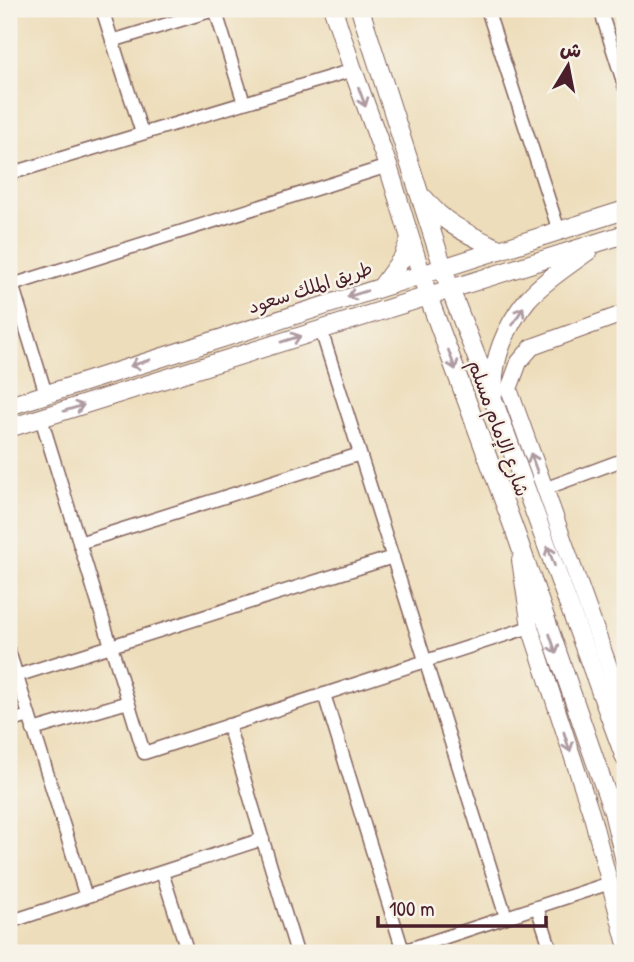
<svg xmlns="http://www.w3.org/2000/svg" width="634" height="962" viewBox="0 0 634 962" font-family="'Patrick Hand','Playpen Sans Arabic',sans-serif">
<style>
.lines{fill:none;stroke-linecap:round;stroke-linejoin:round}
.minor-casing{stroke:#83625d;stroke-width:15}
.tertiary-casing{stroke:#83625d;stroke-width:18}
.secondary-casing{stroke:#83625d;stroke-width:20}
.minor{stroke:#fff;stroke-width:12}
.tertiary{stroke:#fff;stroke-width:16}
.secondary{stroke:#fff;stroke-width:18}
.oneway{stroke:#ae9aa0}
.labels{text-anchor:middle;stroke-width:5;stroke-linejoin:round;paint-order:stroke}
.street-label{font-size:19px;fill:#4a1f2b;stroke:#f7f3e8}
</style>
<rect width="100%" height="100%" fill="#f7f3e8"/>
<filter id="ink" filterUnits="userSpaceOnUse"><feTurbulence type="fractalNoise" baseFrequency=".0143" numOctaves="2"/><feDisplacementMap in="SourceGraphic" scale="14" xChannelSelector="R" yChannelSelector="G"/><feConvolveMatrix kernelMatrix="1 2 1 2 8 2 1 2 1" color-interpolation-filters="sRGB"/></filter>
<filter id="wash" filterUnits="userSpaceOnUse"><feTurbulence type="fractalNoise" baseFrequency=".00686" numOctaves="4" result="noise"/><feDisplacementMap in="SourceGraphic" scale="28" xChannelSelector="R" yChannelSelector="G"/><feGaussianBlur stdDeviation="1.57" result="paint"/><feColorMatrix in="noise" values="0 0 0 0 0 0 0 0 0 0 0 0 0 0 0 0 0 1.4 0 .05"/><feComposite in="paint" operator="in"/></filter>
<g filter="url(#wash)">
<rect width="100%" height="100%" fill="#edddba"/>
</g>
<g filter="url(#ink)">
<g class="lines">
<g class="minor-casing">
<path id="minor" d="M102,9L142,133
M215,9L244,103
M487,9L559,231
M600,9L625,88
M112,41L217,9
M9,174L353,70
M9,274L46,394
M9,286L388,166
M321,330L506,917
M41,418L144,753L530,627
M544,489L625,459
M79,543L360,454
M9,651L86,897
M16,676L393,557
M324,694L403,951
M9,722L29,716
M228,725L297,953
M33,730L128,702
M162,872L188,953
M537,907L552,953
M9,922L263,839
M397,953L610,883"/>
</g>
<g class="tertiary-casing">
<path id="tertiary" d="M625,313L532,347L519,362L509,389L625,711
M520,560L530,627L592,816L625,941"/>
</g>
<g class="secondary-casing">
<path id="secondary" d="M333,9L353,70L388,166L428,296L516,534L613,812L625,861
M360,9L450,289L494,402L625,758
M425,199C443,224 472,236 499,249
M382,286L403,257L410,239
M494,392C491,360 507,325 527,300C542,282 569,265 588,251
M9,406L625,210
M9,428L625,234"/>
</g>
<use href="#minor" class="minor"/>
<use href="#tertiary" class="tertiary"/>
<use href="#secondary" class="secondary"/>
</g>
<defs><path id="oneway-shaft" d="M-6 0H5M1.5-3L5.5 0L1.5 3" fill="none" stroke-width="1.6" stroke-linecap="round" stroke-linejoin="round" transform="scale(1.75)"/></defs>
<g class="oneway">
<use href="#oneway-shaft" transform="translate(362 97) rotate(70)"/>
<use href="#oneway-shaft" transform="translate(357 294) rotate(162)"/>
<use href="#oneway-shaft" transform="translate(518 316) rotate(-59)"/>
<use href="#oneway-shaft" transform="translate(291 339) rotate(-17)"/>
<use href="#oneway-shaft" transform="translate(452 360) rotate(70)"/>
<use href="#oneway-shaft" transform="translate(140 363) rotate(162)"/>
<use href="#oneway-shaft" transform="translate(74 408) rotate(-17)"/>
<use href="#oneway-shaft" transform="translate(534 463) rotate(-110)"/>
<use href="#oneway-shaft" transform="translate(551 556) rotate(-110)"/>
<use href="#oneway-shaft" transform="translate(553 644) rotate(71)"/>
<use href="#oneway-shaft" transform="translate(567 742) rotate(72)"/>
</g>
</g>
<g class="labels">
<g class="street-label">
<text transform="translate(310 287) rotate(-18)" y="7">طريق الملك سعود</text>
<text transform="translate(499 428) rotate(70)" y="7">شارع الإمام مسلم</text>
</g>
</g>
<rect width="634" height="962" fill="none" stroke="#f7f3e8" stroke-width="35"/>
<g transform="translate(568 66) rotate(10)" stroke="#f7f3e8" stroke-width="5" paint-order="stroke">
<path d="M0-5L12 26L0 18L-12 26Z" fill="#4a1f2b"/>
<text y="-10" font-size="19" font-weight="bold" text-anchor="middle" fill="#4a1f2b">ش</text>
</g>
<path d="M378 916v10h168v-10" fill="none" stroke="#4a1f2b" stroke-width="3.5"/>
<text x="389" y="916" font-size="21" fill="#4a1f2b" stroke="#f7f3e8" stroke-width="5" paint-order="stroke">100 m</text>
</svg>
